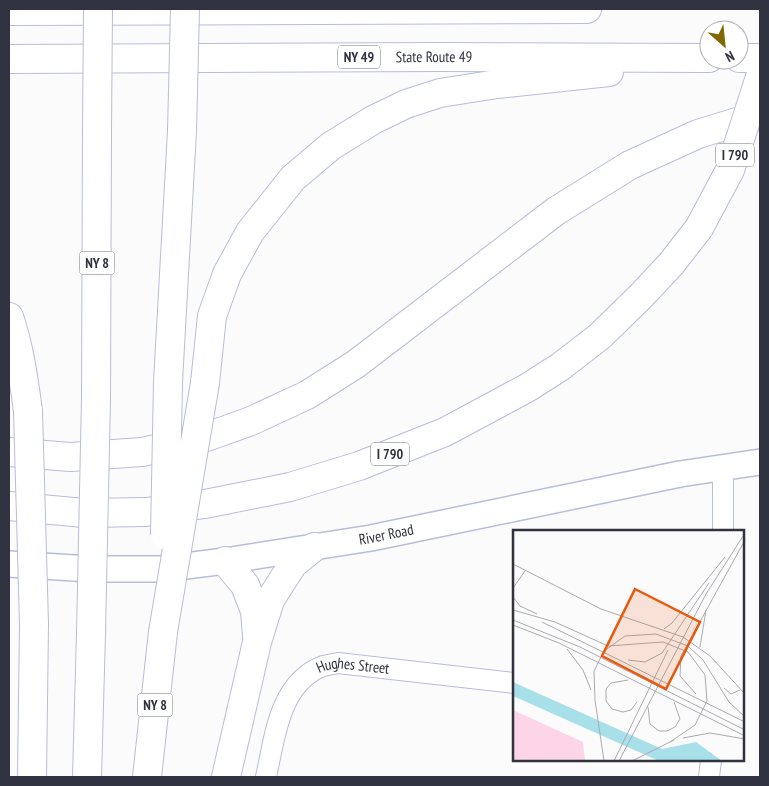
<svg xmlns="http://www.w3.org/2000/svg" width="769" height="786" viewBox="0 0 769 786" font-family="'PT Sans Narrow',sans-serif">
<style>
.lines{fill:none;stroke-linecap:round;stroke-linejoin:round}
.minor-casing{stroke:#b8bcdd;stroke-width:22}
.major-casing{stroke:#b8bcdd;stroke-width:28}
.highway-casing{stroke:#b8bcdd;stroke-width:30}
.minor{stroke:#fff;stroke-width:20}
.major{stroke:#fff;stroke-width:25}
.highway{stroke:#fff;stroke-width:28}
.highway-bridge-casing{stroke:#b8bcdd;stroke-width:30;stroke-linecap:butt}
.highway-bridge{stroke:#fff;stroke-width:28}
.labels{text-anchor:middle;stroke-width:5;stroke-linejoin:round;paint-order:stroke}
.shield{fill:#fff;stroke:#6e7079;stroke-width:1}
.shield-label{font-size:14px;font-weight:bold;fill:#30323f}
.street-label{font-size:15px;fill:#30323f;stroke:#fff}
.inset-road{fill:none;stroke:#aaabb0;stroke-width:1}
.view{fill:#e8590c;fill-opacity:0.15;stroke:#e8590c;stroke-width:2.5}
.inset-edge{fill:none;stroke:#30323f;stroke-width:2.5}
</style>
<rect width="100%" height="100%" fill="#fbfbfb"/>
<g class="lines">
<g class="minor-casing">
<g id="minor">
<path d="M723,467V531"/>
<path id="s1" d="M266,777C275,737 279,683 323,666C328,665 333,664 338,663L514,683"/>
<path d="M709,777L711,760"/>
</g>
</g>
<g class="major-casing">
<g id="major">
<path id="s2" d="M9,564L91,569H162L225,561L371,538L680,474L760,462"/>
</g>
</g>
<g class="highway-casing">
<g id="highway">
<path d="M9,11L587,9"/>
<path d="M739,58H760"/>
<path id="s3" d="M9,59L439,57L709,58"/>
<path d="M9,317C19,345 24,381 28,411"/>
<path d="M168,382L182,131"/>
<path d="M205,383L212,316L227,274L250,232L293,178L331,146L373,120L406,104L440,93L497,84L609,72"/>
<path d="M96,398L97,129"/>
<path d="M9,452L70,457L142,452L198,440L251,421L307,395L356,364L556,211L630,165L698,134L760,115"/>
<path d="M9,506L84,513L146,512L205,504L290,487L359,466L445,432L527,388L560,367L600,336L641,296L671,264L699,228"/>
<path d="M225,561L245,585L255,611L257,636"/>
<path d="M32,777L34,624"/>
<path d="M87,777L91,633"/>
<path d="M147,777L163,632"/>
<path d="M226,777L257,642L270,600L293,564L314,547"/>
</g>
</g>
<use href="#minor" class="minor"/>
<use href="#major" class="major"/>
<use href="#highway" class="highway"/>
<g class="highway-bridge-casing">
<path id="highway-bridge" d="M97,129L98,9
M182,131L185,9
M699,228L730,170L760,77
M28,411L34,624
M165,535L168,382
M163,632L205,383
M91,633L96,398"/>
</g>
<use href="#highway-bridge" class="highway-bridge"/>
</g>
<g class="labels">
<g class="shield">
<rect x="338" y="45.5" width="42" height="23" rx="4"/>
<rect x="716" y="143.5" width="38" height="23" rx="4"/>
<rect x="79.5" y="251.5" width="35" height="23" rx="4"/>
<rect x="371" y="442.5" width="38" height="23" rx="4"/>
<rect x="137.5" y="693.5" width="35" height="23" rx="4"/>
</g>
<g class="shield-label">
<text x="359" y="62">NY 49</text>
<text x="735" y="160">I 790</text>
<text x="97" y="268">NY 8</text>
<text x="390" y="459">I 790</text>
<text x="155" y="710">NY 8</text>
</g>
<g class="street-label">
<text dy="5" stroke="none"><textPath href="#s3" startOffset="425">State Route 49</textPath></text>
<text dy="5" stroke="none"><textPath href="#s2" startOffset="380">River Road</textPath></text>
<text dy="5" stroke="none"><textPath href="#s1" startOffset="161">Hughes Street</textPath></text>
</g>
</g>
<g transform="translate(513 530)">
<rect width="231" height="231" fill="#fbfbfb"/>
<path d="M0,180L70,212L72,231H0Z" fill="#fed5e7"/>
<path d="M0,152L149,219L183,212L209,231H146L0,166Z" fill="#a8e0ea"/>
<path class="inset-road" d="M0,34L88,79L170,107L197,126L232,164M0,58L12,41M0,67L7,76L24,84M0,80L42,92L95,116L150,112L175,122L192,145L194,171L182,195L157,212M0,90L67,117L232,200M29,92L232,192M0,95L46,113L232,206M151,99L159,93L212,27M187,117L193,80M54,119L70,140L78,160M115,130L132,132L149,123L196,53M115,150L98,153L93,159V171L99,179L110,182L118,180L124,172M211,158L218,164L227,160M183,164L167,146L168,126L232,10M135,177L137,194L146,201H154L162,197L167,189L161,172M170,208L197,203L232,209M91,231L82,170L81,141L91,121L112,106L143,104L175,116L190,130L216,172L232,187M101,231L155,120M106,231L193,64L232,3M119,231L161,210"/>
<path class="view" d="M122,59L187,92L153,159L89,126Z"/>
<rect width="231" height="231" class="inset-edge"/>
</g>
<rect width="769" height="786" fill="none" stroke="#30323f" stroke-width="20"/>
<g transform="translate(724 45) rotate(153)"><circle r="24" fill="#ffffff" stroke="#acadb2"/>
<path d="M0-4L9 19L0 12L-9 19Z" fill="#7f6900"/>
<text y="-8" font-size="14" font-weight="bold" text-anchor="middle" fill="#30323f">N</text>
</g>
</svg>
